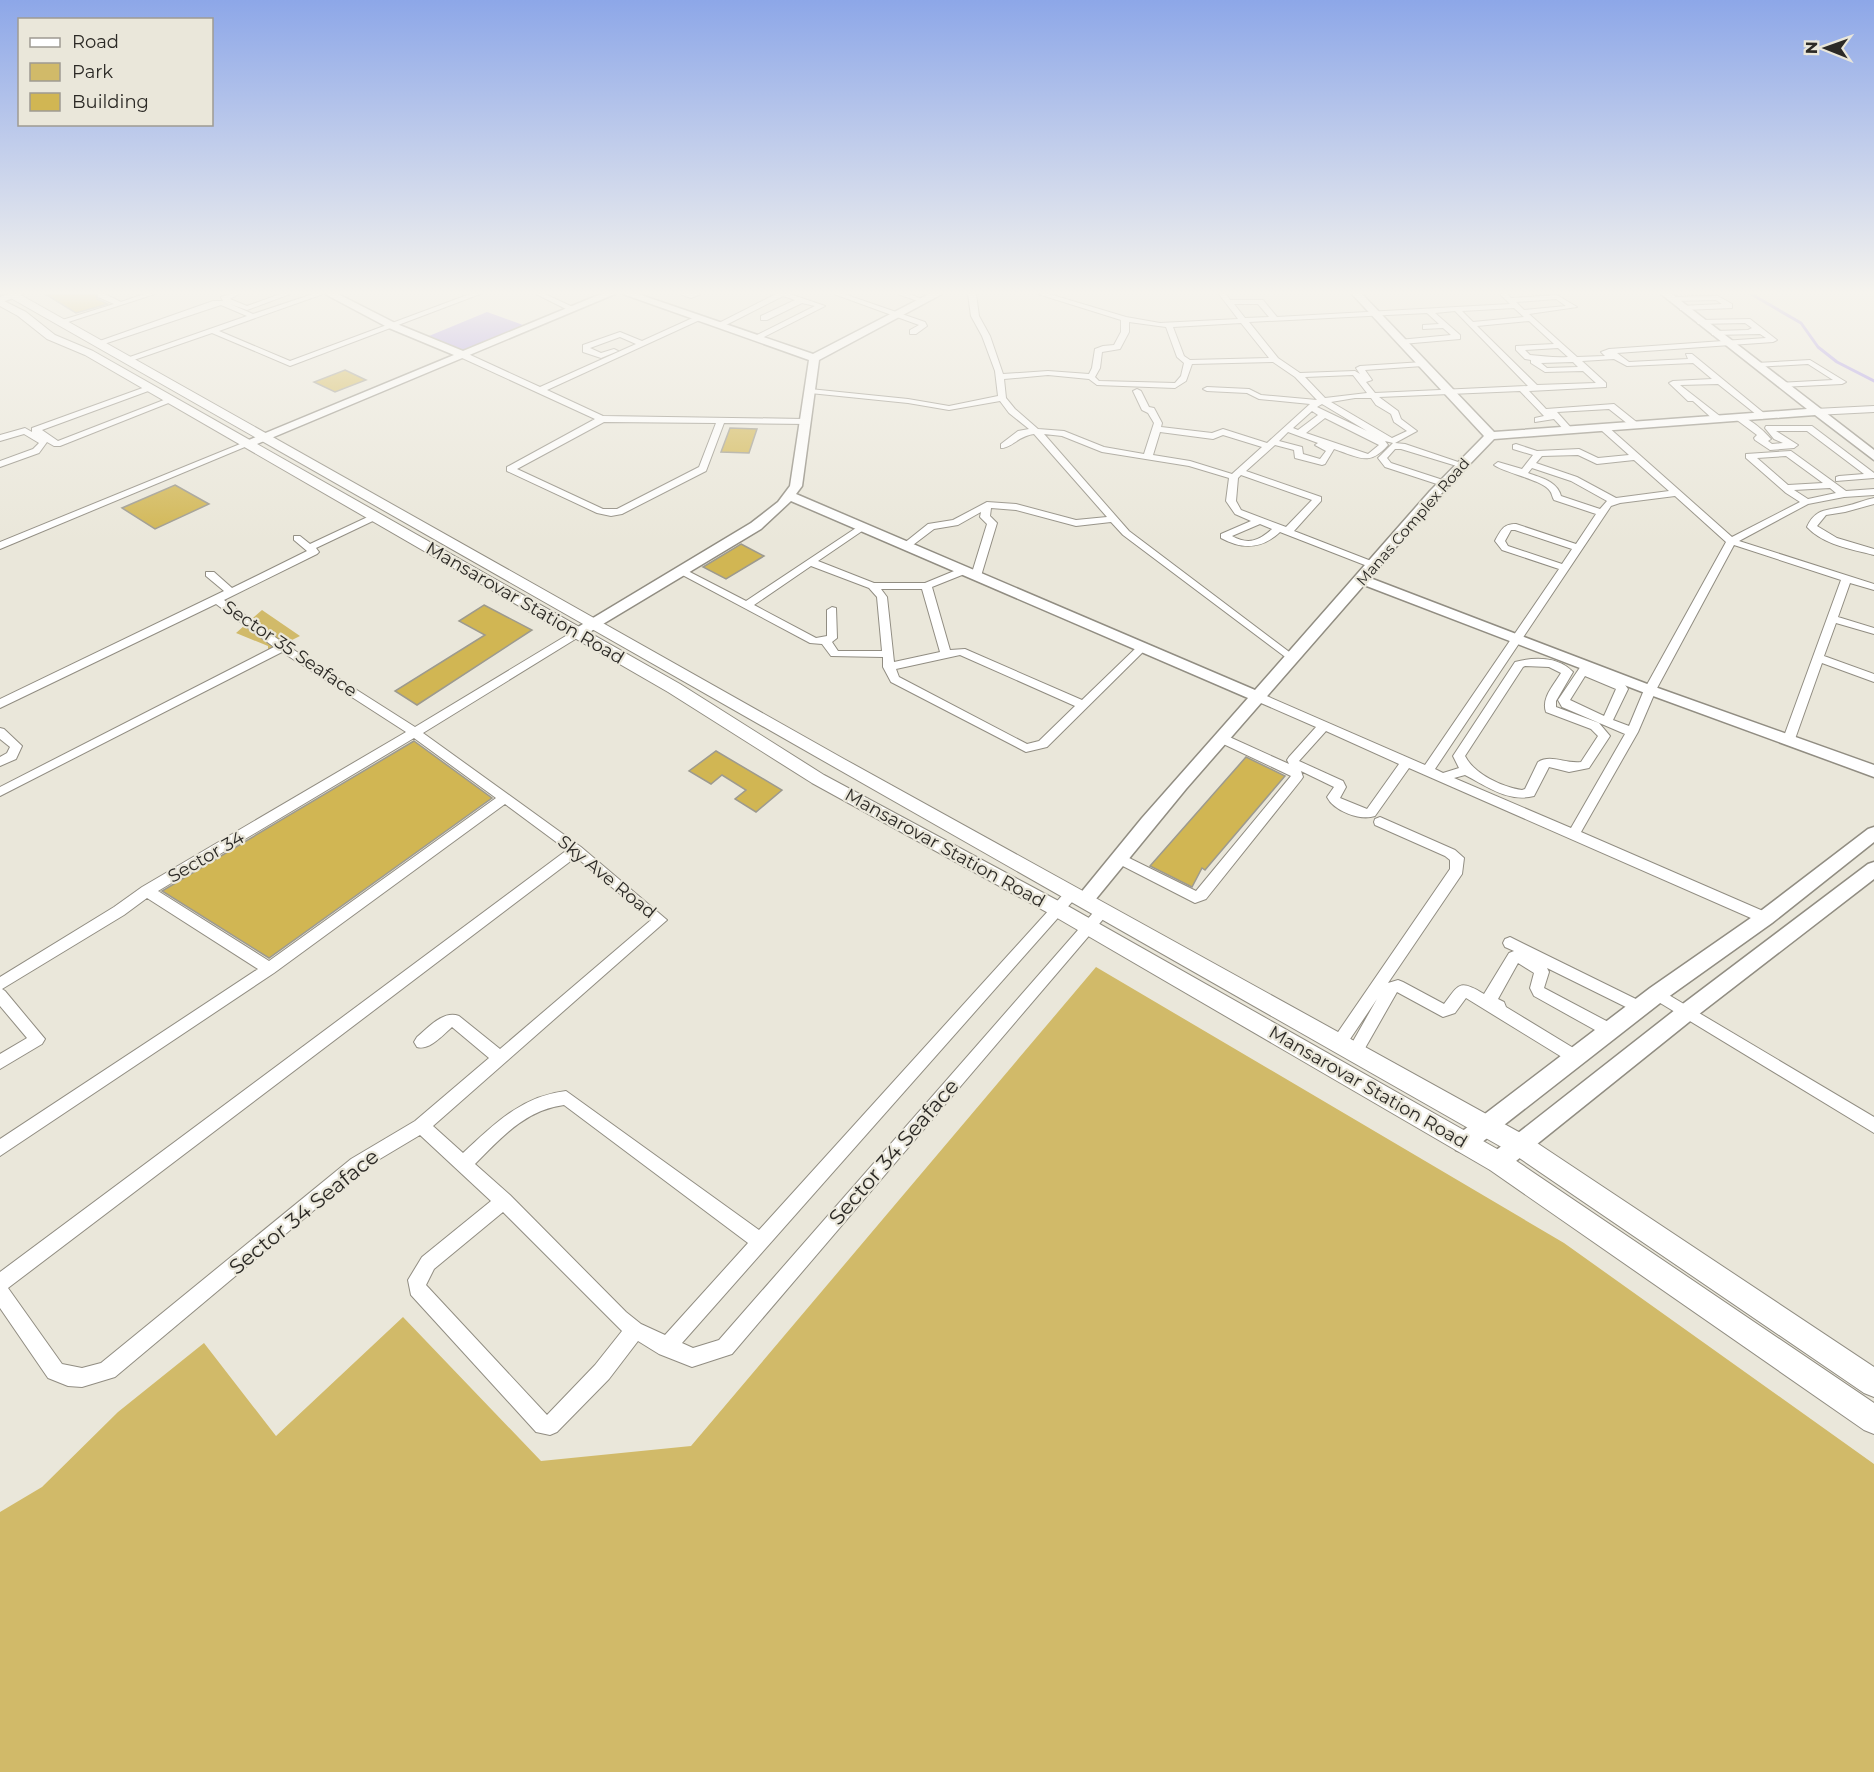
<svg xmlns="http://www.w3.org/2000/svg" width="1874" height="1772" viewBox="0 0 1874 1772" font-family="Montserrat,sans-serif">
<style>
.green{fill:#d1ba69}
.water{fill:#a693e7}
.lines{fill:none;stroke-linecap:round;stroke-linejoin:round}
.stream{stroke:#a693e7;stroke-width:3}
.building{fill:#d1b653;stroke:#9d9a8e;stroke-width:1.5}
.minor-casing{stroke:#918d82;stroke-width:2}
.tertiary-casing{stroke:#918d82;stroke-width:3}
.secondary-casing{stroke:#918d82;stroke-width:2}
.minor{fill:#fff;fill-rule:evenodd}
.tertiary{fill:#fff;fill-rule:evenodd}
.secondary{fill:#fff;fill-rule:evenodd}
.labels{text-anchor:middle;stroke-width:4.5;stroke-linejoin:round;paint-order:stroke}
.far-street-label{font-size:15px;fill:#2c2a26;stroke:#eae7da}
.street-label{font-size:18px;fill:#2c2a26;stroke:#eae7da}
.near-street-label{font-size:21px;fill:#2c2a26;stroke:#eae7da}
</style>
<rect width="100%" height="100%" fill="#eae7da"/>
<path class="green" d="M262,610L300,636L268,652V646L236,633Z
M1096,967L1564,1243L1874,1464V1772H0V1512L42,1487L118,1412L204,1343L276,1436L403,1317L541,1461L691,1446Z"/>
<path class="water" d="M487,312L523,325L465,351L429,336Z"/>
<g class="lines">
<path class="stream" d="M1751,294L1801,323L1818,347L1837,362L1874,381"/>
</g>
<path class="building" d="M45,294H96L97,299L108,304L76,313Z
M345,370L366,380L335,392L314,382Z
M730,428L757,429L749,453L721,452Z
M175,485L209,504L155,529L122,508Z
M741,544L764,556L726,579L703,567Z
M484,605L532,630L417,705L395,691L485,635L459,621Z
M414,741L492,798L269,958L162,891Z
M716,751L782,790L756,812L735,799L746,790L722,775L711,784L689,771Z
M1246,757L1285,776L1205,870L1202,868L1192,887L1150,866Z"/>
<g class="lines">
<g class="minor-casing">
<path id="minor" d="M98,294H105L121,302L144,294H155L59,325V321L114,304L98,297Z
M230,294H239L230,299L247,306L280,294H290L247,310L230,304L253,314L313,294H323L219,331L290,361L470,294H480L290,366L212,333L131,361L124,359L247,316L221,305L101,345L94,343L213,301H223L221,297Z
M536,294H545L577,309L570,311Z
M680,294H701L691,298Z
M776,294H790L825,306L758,340H755V336L815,306L802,303L767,320H761V316L795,300L783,296L722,327L715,325Z
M834,294H844L925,322L927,326L916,334H910V330L919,325Z
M898,294H909L927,301L923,303Z
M968,294H976L979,316L990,336L1003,374L1048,371L1089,374L1092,368L1095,349L1103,346L1114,345L1121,332V320L1038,294H1049L1126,317L1160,323L1238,319L1219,294H1226L1230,300H1263L1277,317L1510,304L1500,294H1507L1511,298L1557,295L1577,307L1529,314L1577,357L1605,356L1601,352L1609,349L1766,338L1760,334L1712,335V331H1715L1748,330L1752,328L1745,323L1698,324L1697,322L1701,320L1750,319L1777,340L1773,342L1617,353L1629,362L1688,359L1686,354H1692L1765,414L1766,416L1762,419L1718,384L1680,385L1721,417V421H1715L1693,401H1688L1669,383L1673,381L1712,379L1693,363L1627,366L1614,359L1582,361L1606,383V387L1529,391L1546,409L1614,404L1639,424V428H1633L1609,409L1557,412L1573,430L1566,432L1554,419L1535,422V418L1544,416L1520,391L1379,397L1398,411L1401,419L1417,431L1395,443L1405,444L1464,464L1460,467L1401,449H1395L1387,458L1391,463L1446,481V485H1440L1385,467L1378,458L1393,443L1385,441L1388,445C1369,467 1359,457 1334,449L1325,464L1322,465L1295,458L1294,450L1275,445L1246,471L1321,497V501L1294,531L1379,564V568L1375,569L1280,532C1262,549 1243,550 1221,538V534L1251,521L1235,514L1226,501L1229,478L1189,466L1102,452L1062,436L1044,434L1129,531L1296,657L1298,659L1292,662L1123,535L1111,522L1076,526L1016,510L991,508L990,516L997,523L981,576L976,579L971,576L987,524L980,517L981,512L958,525L934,529L909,548H903V544L928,524L953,520L987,502L1016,504L1076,520L1107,517L1034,434C1018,436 1012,448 1001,448V444L1018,431L1029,429L1009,413L1000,401L949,410L908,403L810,393L806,391L810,389L908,399L949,406L998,396L995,371L982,336L971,316ZM1556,299L1566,306L1524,310L1516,302ZM1234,304H1258L1269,317L1245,318ZM1514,308L1524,317L1473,322L1462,311ZM1455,311L1528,386L1375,393L1366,382L1372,380L1365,370L1423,366L1427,364L1423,362L1360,366L1356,368L1360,374L1355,371L1300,373L1278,358L1249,322L1427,313L1439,324L1423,325V329L1443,328L1451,335L1399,340L1398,342L1402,344L1460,339V335L1435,313ZM1529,321L1554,344L1516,346V350L1525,359L1531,360V363L1545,372L1583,371L1596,383L1537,385L1477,326ZM1129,322L1166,327L1177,357L1184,363L1181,376L1175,383L1099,381L1095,377L1100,368L1102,352L1120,349L1129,332ZM1241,323L1269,358L1190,360L1184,356L1173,327ZM1558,348L1568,357C1554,358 1544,356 1530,355L1525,350ZM1273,362L1295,377L1317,400L1261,395L1249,389L1207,387L1203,389L1207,391L1247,393L1259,399L1310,404L1267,443L1223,429L1212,433L1161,427L1162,423L1154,408L1149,407L1141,391L1137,389L1133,391L1142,410L1148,413L1154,423L1144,454L1104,447L1064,431L1038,429L1015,409L1006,398L1004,379L1048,375L1089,379L1097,385L1175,388L1186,381L1192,364ZM1573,362L1578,367L1547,368L1541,363ZM1353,375L1367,393L1325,398L1305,377ZM1355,398H1371L1376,405L1391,414L1394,422L1407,431L1392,438L1331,402ZM1322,404L1367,431L1317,407ZM1312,411L1318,415L1298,430L1293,428ZM1325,418L1379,445L1368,454L1306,433ZM1160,432L1213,439L1223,435L1262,447L1232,474L1190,461L1153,455ZM1288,432L1318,443L1315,445L1326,451L1320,459L1303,454L1302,447L1279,441ZM1241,475L1312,500L1286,527L1241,510L1236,501L1238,478ZM1260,524L1272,529C1259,541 1248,545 1232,536Z
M1718,296L1732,304V308L1683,310H1680V306L1722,304L1716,300L1672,301L1668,299L1672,297Z
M697,316L704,318L547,390L603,416L805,419L809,422L808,424L724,423L706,471L622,514L611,516L597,513L507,471V467L595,419L460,357V353H466L540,387L636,344L620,337L590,348L601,353L614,349L618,351L601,358L583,352V345L620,332L642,341ZM604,422L716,423L699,467L617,509H603L517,469Z
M1810,360L1846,382L1842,384L1781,387L1777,385L1778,383L1833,380L1808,364L1756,367L1752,365L1756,363Z
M148,386H151V390L42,430L58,441L169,398L176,400L60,446H54L47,442L39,453L0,467V461L33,449L39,443L24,434L0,441V435L25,428L32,432V428Z
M1874,406V412L1815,415L1811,412L1815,409Z
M1737,416C1748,416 1764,431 1771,439L1768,441L1772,444L1783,443L1774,439L1765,428L1766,426H1812L1874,473V478L1836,481V477L1839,476L1864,474L1807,431H1776L1798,445L1794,448L1770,450L1755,440L1754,438L1757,435L1737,420Z
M1601,426H1607L1732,537L1800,502L1786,493L1746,458V454L1791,451L1846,491L1874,489V495L1844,497L1808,504L1739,541L1874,584V590L1850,583L1838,617L1874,628V634L1836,623L1824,656L1874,674V682L1822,663L1795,739L1793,742H1785L1783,739L1841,580L1734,545L1656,690L1638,732L1581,832L1770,914L1772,918L1770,922H1760L1409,768L1375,816C1360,821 1334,811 1327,797L1334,787L1301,771L1303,777L1301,780L1206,899L1195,903L1113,861L1111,858L1113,855H1123L1196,891L1291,776L1217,741L1215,738L1217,735H1225L1289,764L1287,760L1289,757L1316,727L1254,700V694H1262L1425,765L1559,569L1502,550L1495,541C1501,530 1503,524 1516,524L1576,544L1596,514L1554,500C1552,497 1552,493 1550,491C1543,480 1505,473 1494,465L1498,462L1522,469L1533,455L1513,449V445L1516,444L1537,451L1579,449L1598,458L1629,455L1601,430ZM1578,455L1597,464L1634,460L1669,491L1616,498L1577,477L1536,463L1542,456ZM1786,456L1823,483L1788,485L1757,458ZM1532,468L1571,481L1607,501L1600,509L1561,496C1557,481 1541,478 1528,473ZM1830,488L1836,493L1808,499L1794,490ZM1675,496L1726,542L1644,690L1629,726L1613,720L1628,689L1623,682L1589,670L1593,665L1591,663H1583L1558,700L1562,707L1625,734L1571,828L1454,778L1465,775C1486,786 1509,803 1534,796L1549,767L1569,772L1589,768L1610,736L1599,723L1556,707V701L1573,672C1558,656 1534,657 1515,662L1453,756L1459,768L1443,773L1435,769L1611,506L1620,503ZM1511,530H1515L1572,549L1562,564L1508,546L1505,541ZM1525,666L1549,667L1561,673C1554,685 1541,698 1546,712L1591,729L1598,736L1581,762C1565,764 1551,754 1538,762L1525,789L1522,790C1502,787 1474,774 1465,756L1523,667ZM1585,676L1616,689L1604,716L1570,700ZM1326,731L1399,764L1367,809L1340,798L1346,787L1343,781L1299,761Z
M245,442L252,444L0,549V542Z
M1874,498V504L1845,512L1826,515L1817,526L1837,538L1874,549V555C1851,549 1824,545 1807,527C1816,507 1828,511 1846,506C1856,504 1864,500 1874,498Z
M374,514L377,515V519L316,548L319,552L317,554L224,600L286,645L415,727L574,631H582V635L423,733L581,847L667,920L433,1126L463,1153C494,1124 522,1096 566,1091L759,1230L1068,889H1078L1080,893L682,1343L693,1348L719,1340L1099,906H1109L1111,910L732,1354L692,1367L659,1354L638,1341L609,1379L557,1432L550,1435L536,1432L411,1295L408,1280L422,1257L491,1201L420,1135L363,1169L115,1377L82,1387L68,1386L48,1378L0,1308V1272L567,850L505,804L274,973L0,1156V1139L258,969L147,898L124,915L2,989L5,991L45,1039L42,1044L0,1069V1054L27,1038L0,1006V977L114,907L142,887L406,732L282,652L0,796V787L274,647L216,604L0,708V699L224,591L206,576V572H214L232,588L307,551L294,540V536H300L310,544ZM414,738L496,798L269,961L158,891ZM576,857L651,920L500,1049L459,1016C443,1010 428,1028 417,1037L414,1042L417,1047C429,1051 443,1035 452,1027L489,1058L415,1121L351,1159L101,1363L82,1368L62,1364L8,1288ZM564,1105L748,1243L665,1335L641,1324L626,1312L510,1195L475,1164C501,1138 525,1110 564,1105ZM503,1212L622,1331L595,1365L547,1415L426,1285L434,1269Z
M862,524L865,525V529L818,561L874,583H925L959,569H967V573L932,587L950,650L965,649L1082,700L1138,646L1142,645L1147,648L1047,747L1026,752L891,682L883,667V657L831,656L822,644L810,643L675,571L676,569H684L746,601ZM811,566L869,588L877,597L882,651H838L832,642L837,638L836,608L832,607L827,610V636L816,638L754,605ZM881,589H922L940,652L894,662L887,597ZM960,655L1075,706L1039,741L1027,744L899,677L896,669Z
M0,728L4,729L22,746L16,759L0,766V757L7,753L10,747L0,739Z
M1380,817L1455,850L1464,858L1462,874L1388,983L1398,980L1403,982L1444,1004C1459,984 1459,979 1484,994L1509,953L1514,951L1505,947L1503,943L1505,939L1510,937L1644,1003L1646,1007L1644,1011L1639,1013L1634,1011L1547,968L1549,972L1544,988L1614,1025L1617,1030L1614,1035L1609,1036L1604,1035L1534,996L1530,988L1534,973L1518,963L1498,999L1504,1002L1506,1007L1580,1052L1583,1057L1580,1062L1575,1064L1570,1062L1466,998L1455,1013L1443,1017L1397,992L1360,1057L1355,1059L1350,1057L1347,1052L1377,999L1344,1048L1339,1050L1334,1048L1331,1043L1334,1038L1450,869V860L1445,856L1375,825L1374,822L1375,819Z
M1657,988L1874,1117V1133L1652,998L1650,994L1652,990Z"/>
</g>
<g class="tertiary-casing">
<path id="tertiary" d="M8,294H23L0,303V297Z
M325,294H338L397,324L463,351L601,294H615L252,446H244V442L454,355L389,328Z
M623,294H638L813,354L929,294H942L819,360L802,486L796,494L1255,690L1430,491L1484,436L1352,294H1362L1494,432L1807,409L1661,294H1672L1874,450V460L1815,415L1494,439L1438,497L1370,578L1655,687L1874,765V777L1645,693L1364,585L1186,789L1091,905L1085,907L1079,905L1076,900L1079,895L1142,818L1248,698L791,501L761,529L583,636H573L571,633L573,630L751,523L778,502L790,486L809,360Z
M1874,827V842L1772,923L1664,1000L1472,1150L1464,1153L1456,1150L1453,1143L1456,1136L1650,988L1758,913L1868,829Z
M1874,862V879L1694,1018L1506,1169L1498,1172L1490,1169L1487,1162L1490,1155L1680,1006L1868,864Z"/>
</g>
<g class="secondary-casing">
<path id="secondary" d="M8,294H19L844,759L1528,1137L1874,1367V1397L1864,1393L1512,1153L9,297Z
M0,299L26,312L55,335L93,351L680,684L824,775L1066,905L1506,1154L1874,1403V1434L1864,1430L1490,1170L1052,915L812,783L668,692L85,355L47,339L18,316L0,306Z"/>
</g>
<use href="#minor" class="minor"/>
<use href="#tertiary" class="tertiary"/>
<use href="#secondary" class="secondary"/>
</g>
<linearGradient id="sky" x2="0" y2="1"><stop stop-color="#8da7e8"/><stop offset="0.54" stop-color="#f6f4ee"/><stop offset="1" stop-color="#f6f4ee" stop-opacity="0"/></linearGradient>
<rect width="1874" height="542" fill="url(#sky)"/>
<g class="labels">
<g class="far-street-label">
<text transform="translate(1413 522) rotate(-49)" y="5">Manas Complex Road</text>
</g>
<g class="street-label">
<text transform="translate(525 603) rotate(30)" y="6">Mansarovar Station Road</text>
<text transform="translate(290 649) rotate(34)" y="6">Sector 35 Seaface</text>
<text transform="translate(945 848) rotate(29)" y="6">Mansarovar Station Road</text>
<text transform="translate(206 857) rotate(-30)" y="6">Sector 34</text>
<text transform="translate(607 877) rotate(39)" y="6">Sky Ave Road</text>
<text transform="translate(1368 1087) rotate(30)" y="6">Mansarovar Station Road</text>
</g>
<g class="near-street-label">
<text transform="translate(894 1152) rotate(-49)" y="7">Sector 34 Seaface</text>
<text transform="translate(304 1212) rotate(-39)" y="7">Sector 34 Seaface</text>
</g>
</g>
<rect x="18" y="18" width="195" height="108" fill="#eae7da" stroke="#9e9b92" stroke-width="1.5"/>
<rect x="30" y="38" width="30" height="9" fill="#ffffff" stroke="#9e9b92" stroke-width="1.5"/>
<text x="72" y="48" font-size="18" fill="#2c2a26">Road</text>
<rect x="30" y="63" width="30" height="18" fill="#d1ba69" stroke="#9e9b92" stroke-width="1.5"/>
<text x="72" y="78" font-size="18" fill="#2c2a26">Park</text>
<rect x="30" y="93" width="30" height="18" fill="#d1b653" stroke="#9e9b92" stroke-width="1.5"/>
<text x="72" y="108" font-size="18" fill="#2c2a26">Building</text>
<g transform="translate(1826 48) rotate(271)" stroke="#eae7da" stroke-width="4.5" paint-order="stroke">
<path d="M0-4.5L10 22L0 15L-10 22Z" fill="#2c2a26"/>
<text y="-9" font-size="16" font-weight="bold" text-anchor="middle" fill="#2c2a26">N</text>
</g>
</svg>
